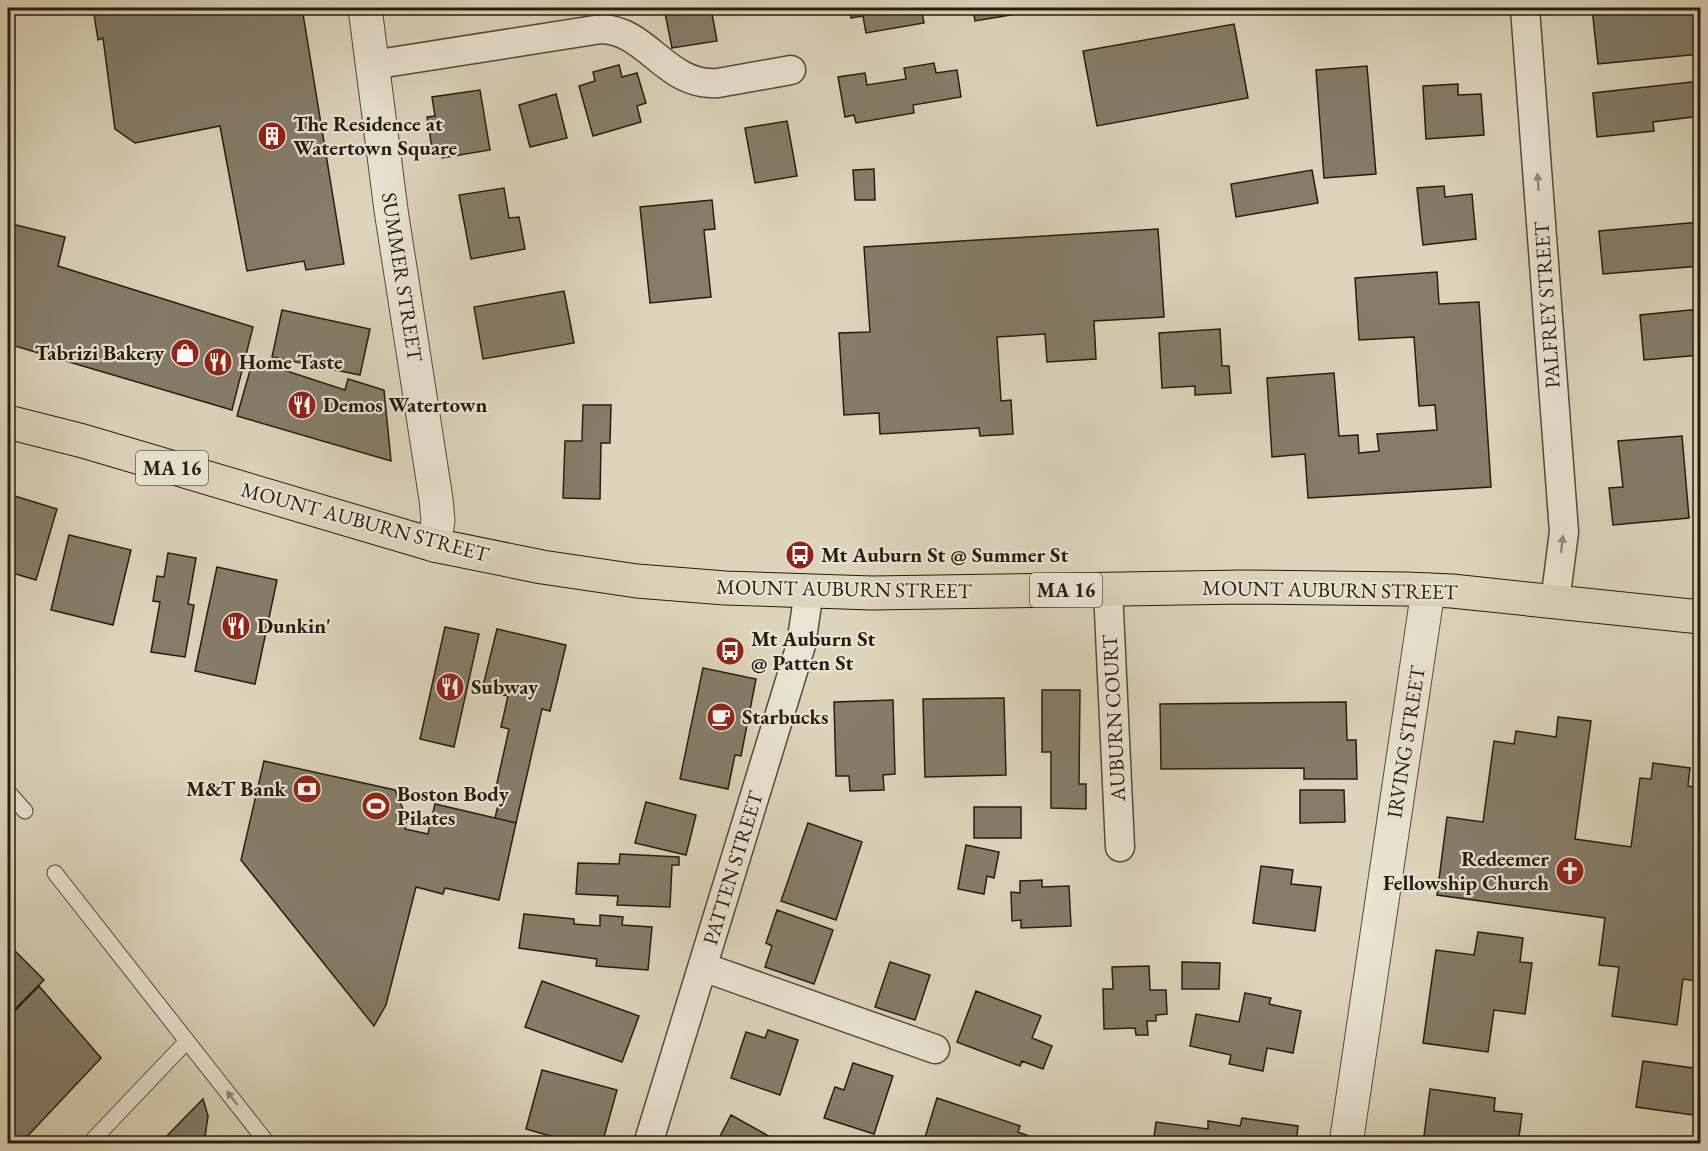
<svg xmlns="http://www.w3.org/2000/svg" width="1708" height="1151" viewBox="0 0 1708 1151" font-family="'EB Garamond',serif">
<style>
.building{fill:#857d6a;stroke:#261d12;stroke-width:1.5}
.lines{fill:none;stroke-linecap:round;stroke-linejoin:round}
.service-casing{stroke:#544b3c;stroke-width:17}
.minor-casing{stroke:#544b3c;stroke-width:31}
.tertiary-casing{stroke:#544b3c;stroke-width:35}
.primary-casing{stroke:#261d12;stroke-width:35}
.service{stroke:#e9e4d3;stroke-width:15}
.minor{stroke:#e9e4d3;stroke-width:28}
.tertiary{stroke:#e9e4d3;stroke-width:33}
.primary{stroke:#ddd5bb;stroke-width:33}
.oneway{fill:#918a7c}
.labels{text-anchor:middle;stroke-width:4.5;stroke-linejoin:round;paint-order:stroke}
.shield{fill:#e9e4d3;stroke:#60594c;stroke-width:1.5}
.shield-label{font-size:20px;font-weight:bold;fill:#261d12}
.poi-label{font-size:21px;font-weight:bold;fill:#261d12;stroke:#e9e4d3;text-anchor:start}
.street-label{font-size:21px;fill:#261d12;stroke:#e9e4d3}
</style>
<rect width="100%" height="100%" fill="#ddd5bb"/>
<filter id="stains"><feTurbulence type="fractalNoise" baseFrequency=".00333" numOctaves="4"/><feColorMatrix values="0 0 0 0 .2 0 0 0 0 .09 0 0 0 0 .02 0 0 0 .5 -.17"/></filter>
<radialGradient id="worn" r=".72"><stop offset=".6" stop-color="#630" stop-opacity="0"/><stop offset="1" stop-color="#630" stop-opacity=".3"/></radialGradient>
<path class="building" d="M93,8H302L344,264L306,270L304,261L247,271L220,126L135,143L115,129L103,38L98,40Z
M664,8H711L717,41L672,48Z
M849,8H921L924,23L866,33L863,16L851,18Z
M973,8H1051L975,21Z
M1592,8H1698L1700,54L1598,64Z
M1234,24L1248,98L1097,126L1083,51Z
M934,63L936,73L957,70L961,97L913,105L914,113L856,123L854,115L845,117L838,77L865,73L867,85L906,79L904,68Z
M619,65L622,77L637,73L646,103L637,106L641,122L593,136L579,86L595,81L593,72Z
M1367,66L1376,174L1324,178L1316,70Z
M1700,81V116L1653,122L1654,131L1597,137L1593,93Z
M1458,84V95L1481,94L1484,135L1426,139L1423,86Z
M480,90L490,150L442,158L441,152L433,154L427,117L435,116L432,97Z
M556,94L567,138L530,147L519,105Z
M787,121L797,176L755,183L745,128Z
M874,169L875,200H855L853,170Z
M1312,170L1318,203L1236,217L1231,184Z
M1444,186L1445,197L1472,194L1476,239L1423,245L1417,188Z
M504,188L509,218L519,217L525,249L471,259L459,195Z
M712,200L715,229L704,230L711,297L650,303L640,207Z
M1700,222V266L1603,274L1599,231Z
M8,223L65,237L58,266L253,327L232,410L8,344Z
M1158,229L1164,317L1094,321L1096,359L1047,362L1045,334L997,337L1001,401L1011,400L1013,434L980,436L979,428L880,434L879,413L844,415L839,333L870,332L864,247Z
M1437,272L1439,304L1479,302L1491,487L1308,498L1305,454L1272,457L1267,378L1334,373L1339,436L1358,435L1359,453L1379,451L1377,434L1437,430L1435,405L1419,406L1414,337L1359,340L1355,278Z
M564,291L574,343L483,359L474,307Z
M1700,309V355L1644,360L1640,315Z
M282,310L370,329L360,375L272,357Z
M1220,329L1222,366H1229L1231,393L1195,395V386L1162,388L1159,333Z
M253,360L345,390L348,379L384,390L391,461L237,416Z
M583,405H611L610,443H601L600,499L563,498L565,441H582Z
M1682,436L1689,518L1613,525L1609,488L1623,487L1618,441Z
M8,494L57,509L36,580L9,572L12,562L8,561Z
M69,535L131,550L113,625L51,610Z
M168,553L196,558L188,604L194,605L185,657L151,652L160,602L153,601L157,576L164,577Z
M217,567L277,580L255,684L195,671Z
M445,627L479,634L454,747L420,739Z
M497,629L566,645L550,711L542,709L516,823L495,818L501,793L495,792L509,729L501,727L508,696L482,690Z
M703,668L756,679L741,756L735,755L728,789L680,779Z
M1042,690H1080L1079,784H1086V809L1051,808V752H1042Z
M1004,698L1006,775L925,777L923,699Z
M893,700L895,774L883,775L884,790L850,791L849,776H836L834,702Z
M1346,702L1347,740H1356L1357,779H1304V768L1161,769L1160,704Z
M1558,717L1591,721L1575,839L1631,847L1640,778L1651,779L1653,763L1690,768L1688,786L1700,788V969H1697L1695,981L1683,979L1677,1025L1612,1016L1619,967L1599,965L1605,918L1437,895L1447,817L1483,822L1494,741L1514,744L1516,731L1556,737Z
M264,761L395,790L407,819L405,829L428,834L435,804L516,823L499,900L445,888L443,894L416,887L386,1005L374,1026L241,860Z
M1300,790H1344L1345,822L1300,823Z
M646,802L696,815L686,855L635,843Z
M974,807H1021V838H974Z
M808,823L862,842L836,920L781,901Z
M966,845L999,852L994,878L987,876L984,894L958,889Z
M620,854L679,857V865H672L670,907L617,905L618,896L576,894L578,863L619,864Z
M1261,866L1293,870L1291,884L1321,887L1315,931L1253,923Z
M1042,880V887L1069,886L1071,926L1021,928V920L1012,921L1011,892L1020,893V881Z
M777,910L833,930L814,984L765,967L772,946L766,943Z
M524,914L574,919V924L600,926V915L623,917L622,925L652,927L648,970L596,966L597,959L519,948Z
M1478,932L1523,938L1520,962L1532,963L1525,1014L1494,1010L1488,1052L1423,1043L1436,950L1474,955Z
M8,944L44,980L8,1016Z
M890,962L930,975L915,1020L875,1007Z
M1182,962L1220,963L1219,989H1182Z
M1149,966L1150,990H1166L1167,1014L1156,1015V1021H1147L1148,1035H1136L1135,1028L1104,1029L1103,989H1113L1112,967Z
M542,981L639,1016L622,1062L525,1027Z
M39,986L101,1058L20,1144H8V1018Z
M976,991L1041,1016L1032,1038L1052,1046L1043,1069L1022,1061L1020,1066L957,1042Z
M1245,993L1271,998L1269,1004L1301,1011L1293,1053L1267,1048L1263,1071L1229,1064L1231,1055L1190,1046L1196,1014L1239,1022Z
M768,1030L798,1040L780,1095L731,1078L746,1032L765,1038Z
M1643,1061L1700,1069V1116L1636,1107Z
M853,1063L893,1076L874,1134L824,1118L835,1087L844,1090Z
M542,1070L617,1090L602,1144H578L526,1129Z
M1430,1089L1495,1098L1494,1111L1522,1114L1518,1144H1423Z
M937,1098L1020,1126L1018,1132L1029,1136L1026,1144H923Z
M203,1099L208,1116L204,1144H159Z
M731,1115L783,1144H716Z
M1242,1118L1298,1126L1296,1144H1153L1156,1122L1208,1129V1121L1240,1126Z"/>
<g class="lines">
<g class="service-casing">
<path id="service" d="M8,792L25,811
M55,873L187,1041L89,1144
M187,1041L268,1144"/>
</g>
<g class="minor-casing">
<path id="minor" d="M1525,8L1564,532L1555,602
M372,65L601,29C648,30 666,87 718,83L791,70
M1108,590L1120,847
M703,967L935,1049
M648,1144L801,645L809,591"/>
</g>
<g class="tertiary-casing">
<path id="tertiary" d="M365,8L391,210L436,499L438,521L434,545
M1346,1144L1428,590"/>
</g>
<g class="primary-casing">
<path id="primary" d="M8,422L83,441L434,545L542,567L637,581L725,588L872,593L1243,587L1406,589L1452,591L1700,617"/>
</g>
<use href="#service" class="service"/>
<use href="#minor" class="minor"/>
<use href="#tertiary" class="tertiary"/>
<use href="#primary" class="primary"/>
</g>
<defs><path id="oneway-solid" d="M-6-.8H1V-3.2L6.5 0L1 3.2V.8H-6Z" transform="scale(1.5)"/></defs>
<g class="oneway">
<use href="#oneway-solid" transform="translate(1538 182) rotate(-94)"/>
<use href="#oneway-solid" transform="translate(1562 544) rotate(-84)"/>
<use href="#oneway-solid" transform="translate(232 1098) rotate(-128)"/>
</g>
<defs>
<g id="building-disc" transform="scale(1.5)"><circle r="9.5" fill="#8f2418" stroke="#e9e4d3"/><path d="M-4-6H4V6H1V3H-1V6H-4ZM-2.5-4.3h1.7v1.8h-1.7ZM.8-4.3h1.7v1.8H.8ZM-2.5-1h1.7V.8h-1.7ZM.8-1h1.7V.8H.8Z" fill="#fff"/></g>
<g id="shop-disc" transform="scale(1.5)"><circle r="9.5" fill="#8f2418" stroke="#e9e4d3"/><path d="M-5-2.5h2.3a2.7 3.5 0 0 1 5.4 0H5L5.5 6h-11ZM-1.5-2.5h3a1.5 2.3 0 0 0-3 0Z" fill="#fff"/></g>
<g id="restaurant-disc" transform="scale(1.5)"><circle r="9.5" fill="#8f2418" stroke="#e9e4d3"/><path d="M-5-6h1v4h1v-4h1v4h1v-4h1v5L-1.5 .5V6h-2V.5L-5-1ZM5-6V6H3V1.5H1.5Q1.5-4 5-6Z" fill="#fff"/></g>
<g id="bus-disc" transform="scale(1.5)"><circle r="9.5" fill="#8f2418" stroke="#e9e4d3"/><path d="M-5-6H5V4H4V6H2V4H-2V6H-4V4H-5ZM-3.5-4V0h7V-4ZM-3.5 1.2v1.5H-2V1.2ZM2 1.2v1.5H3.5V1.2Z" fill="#fff"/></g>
<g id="cafe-disc" transform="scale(1.5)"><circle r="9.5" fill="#8f2418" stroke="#e9e4d3"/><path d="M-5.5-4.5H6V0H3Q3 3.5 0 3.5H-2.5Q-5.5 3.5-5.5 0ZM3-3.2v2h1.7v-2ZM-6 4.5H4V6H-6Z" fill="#fff"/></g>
<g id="bank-disc" transform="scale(1.5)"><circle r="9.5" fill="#8f2418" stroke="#e9e4d3"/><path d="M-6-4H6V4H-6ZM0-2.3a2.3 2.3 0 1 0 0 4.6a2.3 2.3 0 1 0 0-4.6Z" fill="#fff"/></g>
<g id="stadium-disc" transform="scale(1.5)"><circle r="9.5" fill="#8f2418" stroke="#e9e4d3"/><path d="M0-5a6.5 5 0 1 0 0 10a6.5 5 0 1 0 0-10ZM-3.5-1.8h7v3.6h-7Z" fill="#fff"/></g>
<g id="church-disc" transform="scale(1.5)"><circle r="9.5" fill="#8f2418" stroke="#e9e4d3"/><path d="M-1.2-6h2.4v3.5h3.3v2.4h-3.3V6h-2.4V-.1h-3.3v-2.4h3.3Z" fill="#fff"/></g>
</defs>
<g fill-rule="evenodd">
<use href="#building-disc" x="272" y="136"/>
<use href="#shop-disc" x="185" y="353"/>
<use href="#restaurant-disc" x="218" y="362"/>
<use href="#restaurant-disc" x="302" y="405"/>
<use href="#bus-disc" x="800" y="555"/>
<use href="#restaurant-disc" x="236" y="626"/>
<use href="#bus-disc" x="730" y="651"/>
<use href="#restaurant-disc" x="450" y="687"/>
<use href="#cafe-disc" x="721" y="717"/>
<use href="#bank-disc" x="307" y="789"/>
<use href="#stadium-disc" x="376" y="806"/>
<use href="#church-disc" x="1570" y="871"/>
</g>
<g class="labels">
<g class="shield">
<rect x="136" y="451" width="72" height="34" rx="4.5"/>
<rect x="1030" y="573" width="72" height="34" rx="4.5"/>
</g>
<g class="shield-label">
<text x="172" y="475">MA 16</text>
<text x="1066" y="597">MA 16</text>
</g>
<g class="poi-label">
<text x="293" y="131">The Residence at<tspan x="293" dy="24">Watertown Square</tspan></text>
<text x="164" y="360" text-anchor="end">Tabrizi Bakery</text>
<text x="239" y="369">Home Taste</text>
<text x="323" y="412">Demos Watertown</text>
<text x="821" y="562">Mt Auburn St @ Summer St</text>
<text x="257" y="633">Dunkin'</text>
<text x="751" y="646">Mt Auburn St<tspan x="751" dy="24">@ Patten St</tspan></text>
<text x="471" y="694">Subway</text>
<text x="742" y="724">Starbucks</text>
<text x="286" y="796" text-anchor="end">M&amp;T Bank</text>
<text x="397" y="801">Boston Body<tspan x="397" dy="24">Pilates</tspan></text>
<text x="1549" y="866" text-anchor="end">Redeemer<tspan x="1549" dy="24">Fellowship Church</tspan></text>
</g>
<g class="street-label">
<text transform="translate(402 277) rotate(81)" y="7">SUMMER STREET</text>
<text transform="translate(1547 305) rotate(-94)" y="7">PALFREY STREET</text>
<text transform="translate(365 522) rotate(15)" y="7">MOUNT AUBURN STREET</text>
<text transform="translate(844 589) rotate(1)" y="7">MOUNT AUBURN STREET</text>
<text transform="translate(1330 590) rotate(1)" y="7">MOUNT AUBURN STREET</text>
<text transform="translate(1114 718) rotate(-93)" y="7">AUBURN COURT</text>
<text transform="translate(1406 742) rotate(-81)" y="7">IRVING STREET</text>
<text transform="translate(733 868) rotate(-73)" y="7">PATTEN STREET</text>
</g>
</g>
<rect width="1708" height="1151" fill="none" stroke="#ddd5bb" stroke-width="30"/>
<rect x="9" y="9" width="1690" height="1133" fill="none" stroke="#261d12" stroke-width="3"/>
<rect x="15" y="15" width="1678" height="1121" fill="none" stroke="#261d12" stroke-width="1.5"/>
<rect width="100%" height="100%" filter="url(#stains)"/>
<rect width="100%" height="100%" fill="url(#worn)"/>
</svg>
